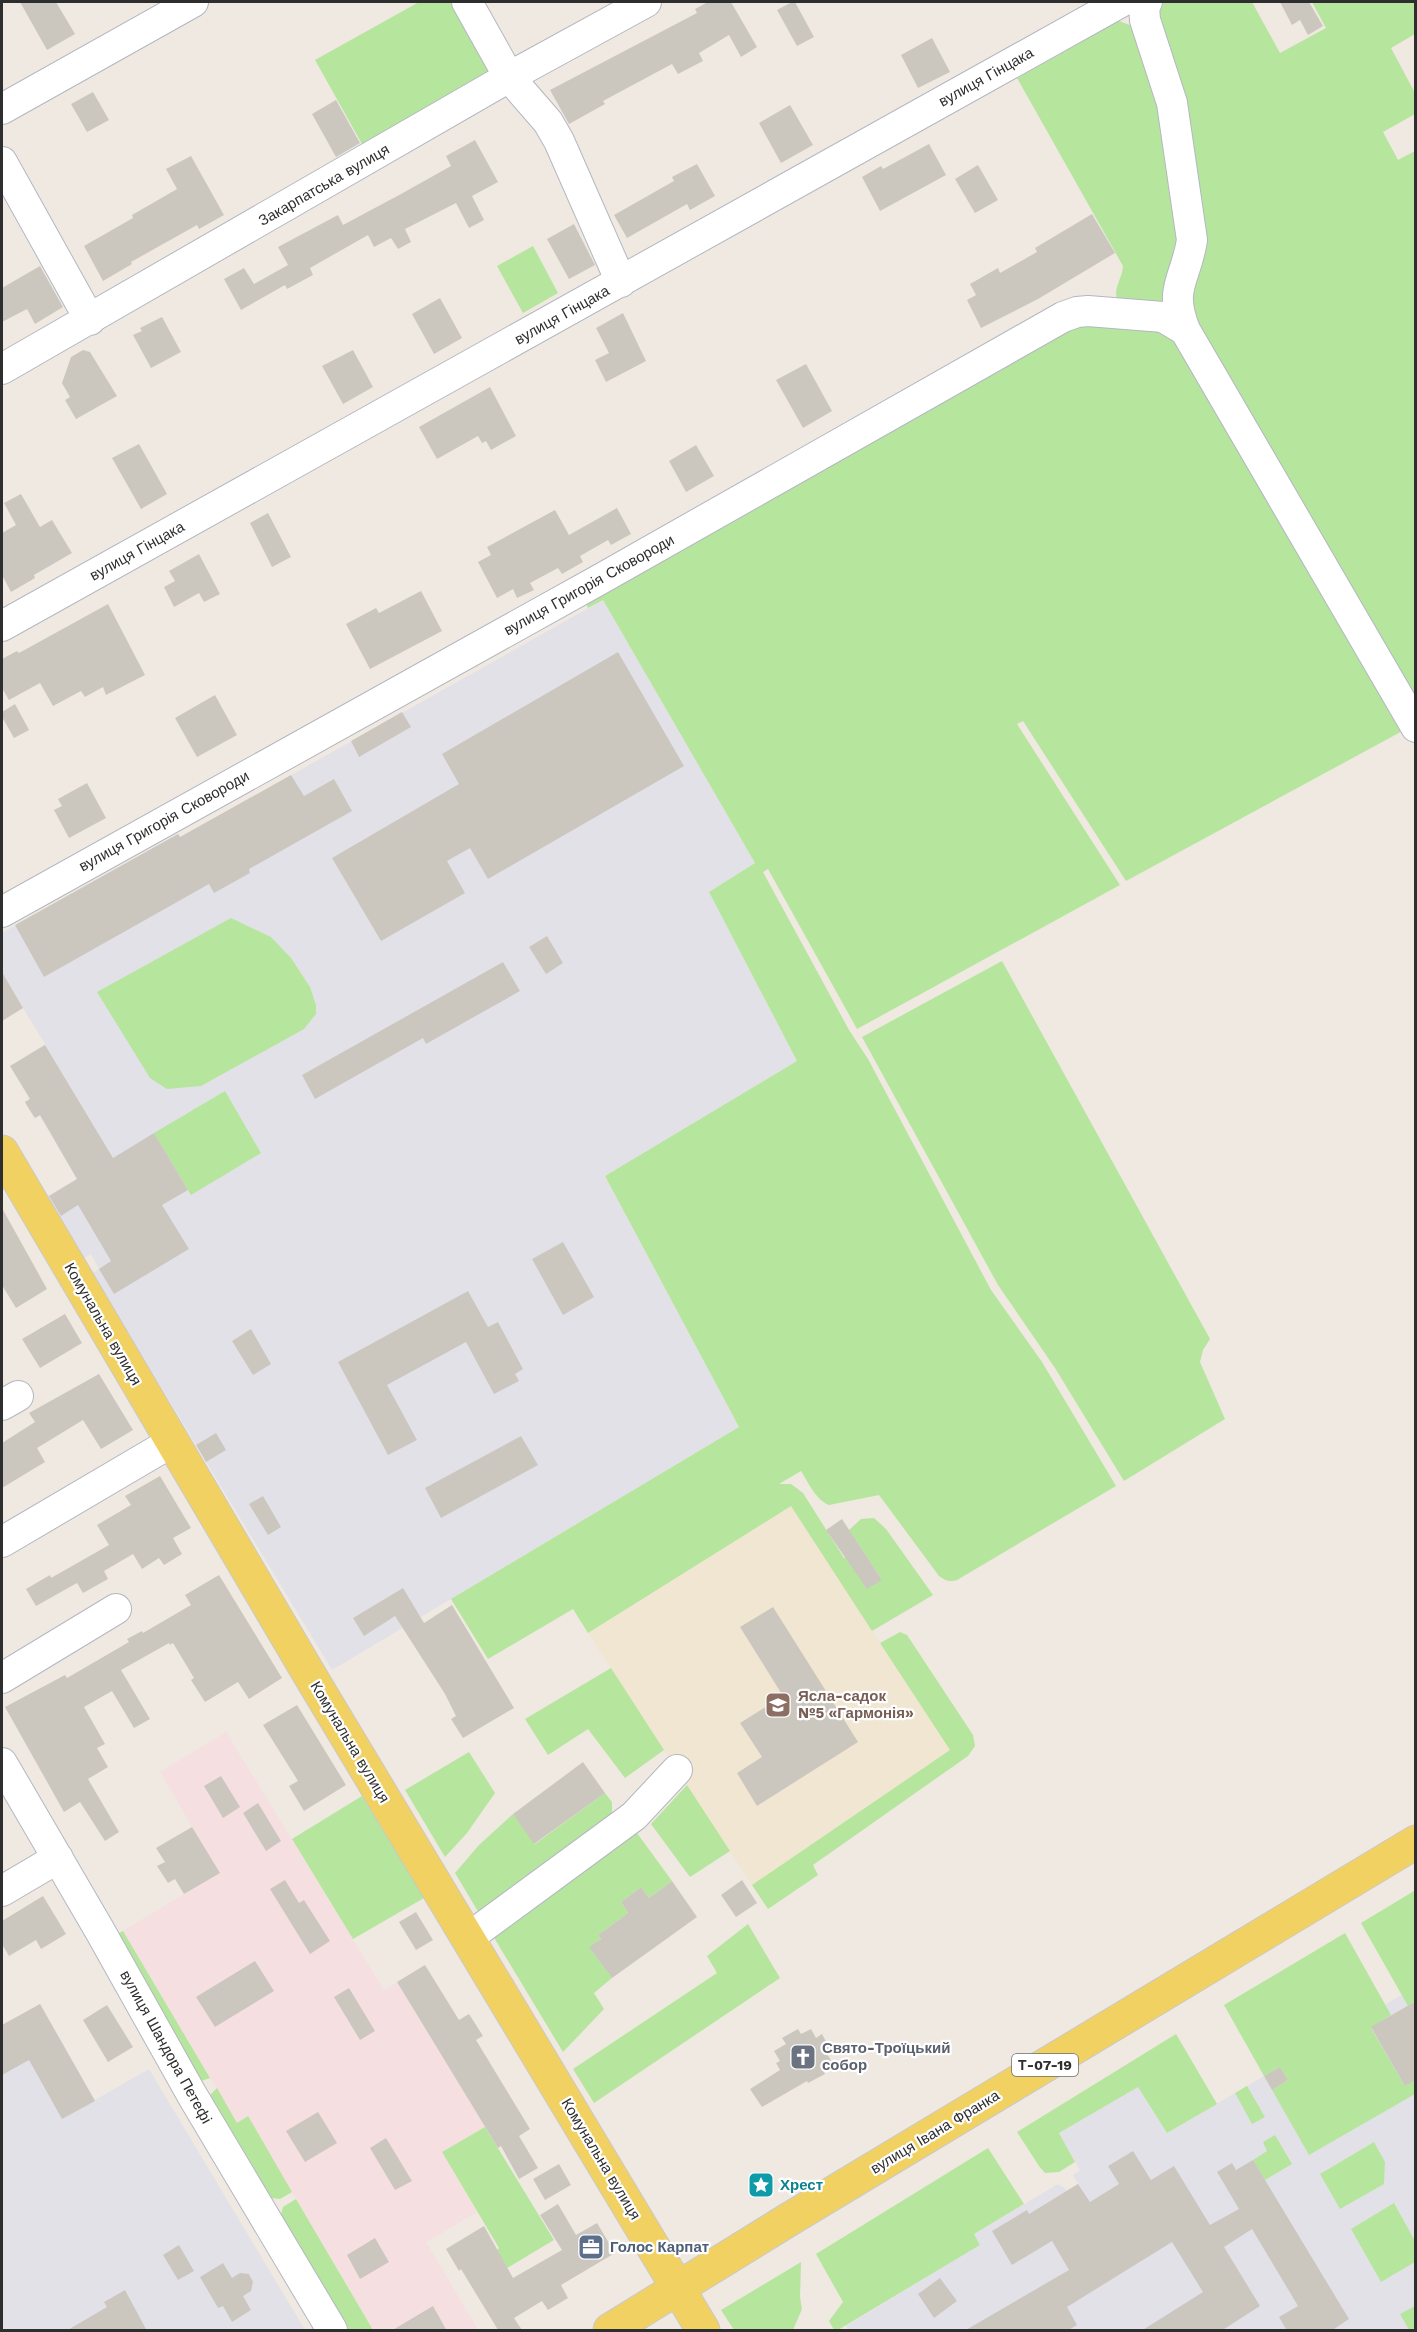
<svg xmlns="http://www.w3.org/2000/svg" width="1417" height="2332" viewBox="0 0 1417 2332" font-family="'Work Sans',sans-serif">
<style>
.industrial{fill:#e3e1e8}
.education{fill:#f0e6d1}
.medical{fill:#f5dfe0}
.green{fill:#b6e59e}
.building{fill:#cbc7bf}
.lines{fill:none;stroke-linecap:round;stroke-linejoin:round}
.minor-casing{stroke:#b4b7c1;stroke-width:32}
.major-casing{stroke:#c9c9c9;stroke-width:35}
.minor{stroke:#fff;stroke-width:30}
.major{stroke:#f2d163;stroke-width:33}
.labels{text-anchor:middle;stroke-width:4.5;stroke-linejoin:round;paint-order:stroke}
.shield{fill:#fff;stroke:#6d6d6d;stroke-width:1.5}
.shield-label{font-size:14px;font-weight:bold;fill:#2e2e2e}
.street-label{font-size:15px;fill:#2e2e2e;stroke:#fff}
.education-label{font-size:15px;font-weight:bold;fill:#785e54;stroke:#fff;text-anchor:start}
.worship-label{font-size:15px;font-weight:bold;fill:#5b616d;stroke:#fff;text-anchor:start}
.culture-label{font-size:15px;font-weight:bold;fill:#0d838f;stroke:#fff;text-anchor:start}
.service-label{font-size:15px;font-weight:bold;fill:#4e5e75;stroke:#fff;text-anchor:start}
</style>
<rect width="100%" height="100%" fill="#efe9e1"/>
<path class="industrial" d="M603,600L755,863L709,892L797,1061L605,1176L739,1427L332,1670L92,1273L99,1269L91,1254L83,1259L46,1197L77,1179L40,1116L35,1118L29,1109L25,1102L30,1098L10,1066L45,1044L23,1008L2,1021V933L178,834L181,837Z
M1415,1987V2330H849L846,2326L980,2245L974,2234L1058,2184L1067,2190L1078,2184L1073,2175L1080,2170L1059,2133L1139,2086L1167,2133Z
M40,2004L95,2100L149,2069L305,2330H2V2025Z"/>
<path class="education" d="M791,1506L950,1750L752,1885L588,1633Z"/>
<path class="medical" d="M226,1732L384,1990L397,1982L485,2127L442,2152L477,2212L426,2242L478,2330H373L248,2117L237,2123L123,1931L219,1873L160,1772Z"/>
<path class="green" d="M419,2H455L494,70L362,144L315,60Z
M1164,2H1252L1280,53L1326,28L1312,2H1415V34L1391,48L1415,93V114L1383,132L1398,160L1415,151V710L1192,325L1158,13Z
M1119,21L1135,27L1141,34L1183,221L1168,297L1162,303L1119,304C1111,289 1122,281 1123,266L1017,78L1101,31V27Z
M533,246L558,293L523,313L497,266Z
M1166,325L1408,728L1126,881L1023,721L1017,724L1120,885L857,1029L768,869L763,872L849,1030L868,1059L991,1290L1042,1362L1116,1486L957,1580C949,1582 946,1581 939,1576L879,1495L829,1505C816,1500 808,1482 801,1471L779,1484H791L803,1493L844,1558L847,1557L882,1580L849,1530L861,1519L874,1518L886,1529L933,1595L872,1631L791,1506L588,1633L573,1609L488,1659L451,1599L739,1427L605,1176L797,1061L709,892L755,863L603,600L588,608L586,604L1064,326Z
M231,918L271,937L291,958L310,987L316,1005V1014L304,1029L201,1086L167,1089L150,1078L97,992Z
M1002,961L1210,1339L1203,1350L1200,1362L1225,1419L1124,1481L1055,1368L998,1285L862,1037Z
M225,1091L261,1153L191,1195L154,1133Z
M900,1632L907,1635L973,1735L975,1746L968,1756L813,1865L818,1875L768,1909L752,1885L950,1750L880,1643Z
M611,1668L664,1750L625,1778L588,1729L548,1755L525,1719Z
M469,1752L495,1793L467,1833L445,1857L405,1790Z
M687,1785L730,1851L690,1877L651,1824Z
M605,1793L612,1802V1818L479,1913L455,1873L479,1845L513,1814L535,1844Z
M362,1796L424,1898L353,1939L292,1839Z
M637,1833L672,1881L649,1898L641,1887L621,1902L628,1913L598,1935L601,1939L590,1947L612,1978L594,1993L604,2009L563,2052L493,1936Z
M1414,1891L1416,1895L1415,2001L1408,2006L1361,1923Z
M748,1924L780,1978L594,2103L573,2069L717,1973L707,1956Z
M123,1931L210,2078L201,2081L118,1938L119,1933Z
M1345,1933L1391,2015L1371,2028L1405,2086L1415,2080V2094L1309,2155L1272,2090L1288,2080L1280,2067L1264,2076L1224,2005Z
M1176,2034L1217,2104L1167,2133L1138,2087L1059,2133L1075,2162L1059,2172L1045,2173L1039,2166L1017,2132Z
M1247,2086L1265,2117L1252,2124L1235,2093Z
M217,2088L237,2123L248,2116L292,2192L280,2199L271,2198L210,2095Z
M485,2127L554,2240L507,2268L497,2250L499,2248L442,2152Z
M1275,2135L1292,2164L1265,2180L1253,2160L1267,2151L1263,2142Z
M1374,2142L1385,2162L1384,2184L1340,2209L1320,2174Z
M988,2148L1024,2204L974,2234L980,2245L838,2330H834L829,2321L843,2302L816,2254Z
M296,2199L373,2330H349L281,2215L283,2207Z
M1394,2203L1415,2241V2262L1381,2282L1351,2229Z
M801,2262L800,2297L802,2309L793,2330H734L721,2310Z
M1415,2306V2330H1409L1400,2314Z"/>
<path class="building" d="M20,2H56L75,34L47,50Z
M708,2H731L757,47L741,57L729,35L699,53L703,61L678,74L672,64L603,101L605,104L569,124L550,90L697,13L695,9Z
M792,2H795L814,37L797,46L777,10Z
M1280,2H1309L1323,26L1308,35L1300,20L1292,25Z
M932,38L950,72L918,88L901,55Z
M93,92L109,120L87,132L71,104Z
M336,100L360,143L336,157L312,114Z
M790,105L813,145L781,163L759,123Z
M475,140L498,182L472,196L484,220L469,228L456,203L405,229L411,242L398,249L391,238L374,247L368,235L310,268L313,275L287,289L285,285L241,310L224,279L244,268L254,284L288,265L278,247L338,215L343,225L401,194L451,166L446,156Z
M929,144L946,175L880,211L862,177L881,166L883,169Z
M191,156L224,215L199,229L197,225L131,262L132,264L103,281L84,246L133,218L132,215L177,189L166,169Z
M697,164L715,196L690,210L687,204L627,238L614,215L674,181L672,177Z
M978,165L998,200L975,213L955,179Z
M1092,214L1115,253L1038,299L981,328L967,300L976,295L970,284L998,268L1000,273L1037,252L1035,248Z
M574,224L595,265L569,279L547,239Z
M40,266L63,307L35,324L27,309L2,322V288Z
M440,298L462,338L434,354L412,314Z
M623,313L646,361L606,382L595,360L609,353L596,328Z
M162,317L181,352L151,368L133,335L142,331L140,328Z
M83,350L90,352L117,396L76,419L65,400L70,397L62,383L71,357Z
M353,350L373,387L343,404L322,366Z
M806,364L832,411L803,428L776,380Z
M490,387L516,436L491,450L486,441L482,443L478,436L437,459L419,427Z
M139,444L167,494L141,509L112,458Z
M696,445L714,476L686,492L669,461Z
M21,494L40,527L52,520L72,553L34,575L35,578L11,592L2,575V533L16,525L4,503Z
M617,508L631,534L611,545L608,540L580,556L583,562L562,574L558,568L530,583L534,590L517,598L513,589L497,598L478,562L491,555L487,547L555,510L569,535Z
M268,513L291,557L272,567L250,523Z
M199,554L220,594L204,602L199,593L174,607L164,587L175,581L169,571Z
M421,591L442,631L370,669L346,624L376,608L379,613Z
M108,604L145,675L106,695L103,687L85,697L81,691L53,706L40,683L9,700L2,688V659L17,651L19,653Z
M618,652L684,766L488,879L470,848L447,861L465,893L381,941L332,858L459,784L442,754Z
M215,695L237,735L197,757L175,718Z
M15,704L29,730L14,738L2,717V712Z
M402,712L411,727L359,757L351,741Z
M291,775L304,796L334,779L352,811L249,869L250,873L214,893L209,884L44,977L15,925L178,834L180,837Z
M87,783L106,818L69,838L54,810L62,806L58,799Z
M547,936L563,963L546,974L529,947Z
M503,962L520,991L426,1044L423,1038L315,1099L302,1075Z
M2,972L23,1008L2,1021Z
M45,1045L113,1158L154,1133L188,1190L162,1205L189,1249L114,1294L99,1269L111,1261L78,1205L61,1216L49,1196L77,1179L40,1115L35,1118L29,1109L25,1102L30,1099L10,1066Z
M2,1208L47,1289L16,1308L2,1285Z
M563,1242L594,1297L563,1315L532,1259Z
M468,1291L488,1327L498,1322L523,1369L515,1374L519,1381L494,1394L466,1342L387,1385L417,1440L388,1455L338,1362Z
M65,1314L82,1343L40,1368L22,1339Z
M251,1329L271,1364L253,1375L232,1341Z
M99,1374L133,1430L101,1449L83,1420L37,1448L45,1462L2,1488V1443L35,1422L29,1413Z
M216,1433L226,1450L206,1462L196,1445Z
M521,1436L538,1465L441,1518L425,1488Z
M160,1476L191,1528L173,1538L182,1554L164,1565L159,1558L142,1569L133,1554L104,1571L108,1579L83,1593L77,1583L36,1606L26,1589L50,1575L51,1578L109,1545L97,1525L131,1505L125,1496Z
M263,1496L281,1527L268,1535L249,1504Z
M842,1519L882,1580L867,1589L826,1530Z
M219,1575L282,1678L249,1699L238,1682L205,1702L191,1680L194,1678L173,1643L170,1645L169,1643L121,1670L150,1719L134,1728L112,1691L84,1707L105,1744L97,1748L108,1767L88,1779L119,1832L105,1841L80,1802L64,1812L5,1707L65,1675L67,1678L129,1642L127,1639L142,1631L143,1633L191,1605L185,1595Z
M403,1588L424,1623L452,1605L514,1708L463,1738L451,1719L456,1716L445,1694L395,1616L364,1636L353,1618Z
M773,1607L858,1742L757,1806L737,1773L762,1757L740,1723L783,1696L740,1627Z
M297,1705L346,1785L304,1811L289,1786L298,1781L263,1725Z
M583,1762L605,1793L534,1844L513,1814Z
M221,1776L240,1807L223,1818L204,1786Z
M258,1803L281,1841L266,1851L243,1813Z
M192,1827L220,1873L184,1894L175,1879L168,1883L157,1866L165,1862L156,1848Z
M285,1880L299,1903L304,1900L330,1941L310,1954L270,1889Z
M742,1880L757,1903L736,1917L721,1895Z
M672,1881L697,1917L612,1978L589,1947L601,1939L598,1935L628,1913L621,1902L641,1887L649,1898Z
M43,1896L66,1934L41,1949L36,1940L9,1956L2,1944V1921Z
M416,1912L433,1940L416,1950L399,1922Z
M255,1961L274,1991L215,2027L196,1997Z
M425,1965L459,2020L469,2014L483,2036L476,2040L530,2129L519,2136L538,2168L519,2179L501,2146L498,2148L397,1982Z
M349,1988L375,2031L360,2040L334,1997Z
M1416,2001V2080L1405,2086L1371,2027Z
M40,2004L95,2101L62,2119L29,2060L2,2075V2025Z
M107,2005L133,2047L108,2062L83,2020Z
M798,2029L801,2034L811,2029L816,2038L822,2034L831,2051L827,2053L832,2063L822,2069L825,2074L808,2083L807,2081L762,2107L750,2089L780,2070L776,2063L780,2061L774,2051L786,2044L782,2038Z
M1280,2067L1288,2080L1272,2090L1264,2076Z
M318,2112L337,2143L305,2162L286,2131Z
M386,2138L412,2181L395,2190L370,2148Z
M1133,2151L1151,2180L1174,2166L1210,2225L1239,2209L1217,2172L1232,2163L1236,2170L1253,2160L1349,2319L1331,2331H1287L1279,2317L1298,2306L1252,2229L1224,2247L1260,2306L1221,2331H1141L1203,2292L1172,2242L1067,2307L1077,2325L1067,2331H964L1069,2270L1052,2241L1012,2265L992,2231L1027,2210L1029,2214L1078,2184L1090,2202L1119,2184L1108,2166Z
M559,2164L571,2185L545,2200L533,2179Z
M558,2204L576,2235L597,2223L615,2253L561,2285L568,2298L548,2310L542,2301L514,2318L522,2330H498L461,2269L459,2271L446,2249L484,2226L513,2278L562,2250L540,2215Z
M375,2238L389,2262L360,2279L347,2255Z
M179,2245L194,2271L178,2280L163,2255Z
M223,2263L232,2278L240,2273L249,2274L253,2282L251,2291L243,2296L251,2310L232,2322L223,2306L218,2308L200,2277Z
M940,2278L957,2301L934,2318L918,2294Z
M125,2290L147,2331H66L107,2307L104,2302Z
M433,2306L447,2331H391Z"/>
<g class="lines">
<g class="minor-casing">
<path id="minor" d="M467,2L509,77L548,122L559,141L621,282
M1147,2L1144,7L1145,20L1172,103L1192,240C1186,280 1168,287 1185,330L1416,727
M2,109L193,2
M2,162L90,320
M2,369L509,77L646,2
M2,626L1121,2
M2,912L597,581L1063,317L1077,312L1088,311L1163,317L1185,330
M2,1405L18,1396
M2,1542L172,1442
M2,1678L116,1609
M2,1763L100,1931L192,2095L332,2330
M2,1891L58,1858
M468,1938L634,1816L677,1770"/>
</g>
<g class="major-casing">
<path id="major" d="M2,1152L312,1679L703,2330
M610,2330L788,2220L1416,1842"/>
</g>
<use href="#minor" class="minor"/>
<use href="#major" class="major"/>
</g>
<defs>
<g id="school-square" transform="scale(1.35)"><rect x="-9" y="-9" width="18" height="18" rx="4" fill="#8d6e63" stroke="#fff"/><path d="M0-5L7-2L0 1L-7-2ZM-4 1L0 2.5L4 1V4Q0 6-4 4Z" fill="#fff"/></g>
<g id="church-square" transform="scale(1.35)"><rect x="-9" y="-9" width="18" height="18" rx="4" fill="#6b7280" stroke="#fff"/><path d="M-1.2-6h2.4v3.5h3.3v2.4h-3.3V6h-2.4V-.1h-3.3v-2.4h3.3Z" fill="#fff"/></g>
<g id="sight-square" transform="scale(1.35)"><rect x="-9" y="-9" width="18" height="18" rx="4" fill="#0f9aa8" stroke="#fff"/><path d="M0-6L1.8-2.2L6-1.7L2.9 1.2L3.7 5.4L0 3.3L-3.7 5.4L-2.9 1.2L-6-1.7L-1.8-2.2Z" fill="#fff"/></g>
<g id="office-square" transform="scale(1.35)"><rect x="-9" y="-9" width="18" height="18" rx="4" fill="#5c6f8a" stroke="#fff"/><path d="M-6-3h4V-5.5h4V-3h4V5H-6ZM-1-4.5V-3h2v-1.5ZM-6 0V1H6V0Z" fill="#fff"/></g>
</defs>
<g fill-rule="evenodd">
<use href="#school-square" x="778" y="1705"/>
<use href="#church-square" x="803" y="2057"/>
<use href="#sight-square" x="761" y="2185"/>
<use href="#office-square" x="591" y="2247"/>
</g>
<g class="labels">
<rect class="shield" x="1012" y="2054" width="66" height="22" rx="4.5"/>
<g class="shield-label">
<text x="1045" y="2070">Т-07-19</text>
</g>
<g class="street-label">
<text transform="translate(986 77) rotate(-29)" y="5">вулиця Гінцака</text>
<text transform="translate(324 185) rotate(-30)" y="5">Закарпатська вулиця</text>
<text transform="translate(562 315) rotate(-29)" y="5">вулиця Гінцака</text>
<text transform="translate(137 551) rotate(-29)" y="5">вулиця Гінцака</text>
<text transform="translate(589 585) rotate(-29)" y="5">вулиця Григорія Сковороди</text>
<text transform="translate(164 821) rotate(-29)" y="5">вулиця Григорія Сковороди</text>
<text transform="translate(103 1324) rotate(60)" y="5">Комунальна вулиця</text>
<text transform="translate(350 1742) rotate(59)" y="5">Комунальна вулиця</text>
<text transform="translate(166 2047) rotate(61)" y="5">вулиця Шандора Петефі</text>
<text transform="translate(935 2132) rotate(-31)" y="5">вулиця Івана Франка</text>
<text transform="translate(601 2159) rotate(59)" y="5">Комунальна вулиця</text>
</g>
<g class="education-label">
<text x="798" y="1701">Ясла-садок<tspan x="798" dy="17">№5 «Гармонія»</tspan></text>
</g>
<g class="worship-label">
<text x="822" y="2053">Свято-Троїцький<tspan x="822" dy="17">собор</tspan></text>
</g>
<g class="culture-label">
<text x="780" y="2190">Хрест</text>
</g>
<g class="service-label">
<text x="610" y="2252">Голос Карпат</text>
</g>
</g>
<rect width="1417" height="2332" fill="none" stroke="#2e2e2e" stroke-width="6"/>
</svg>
